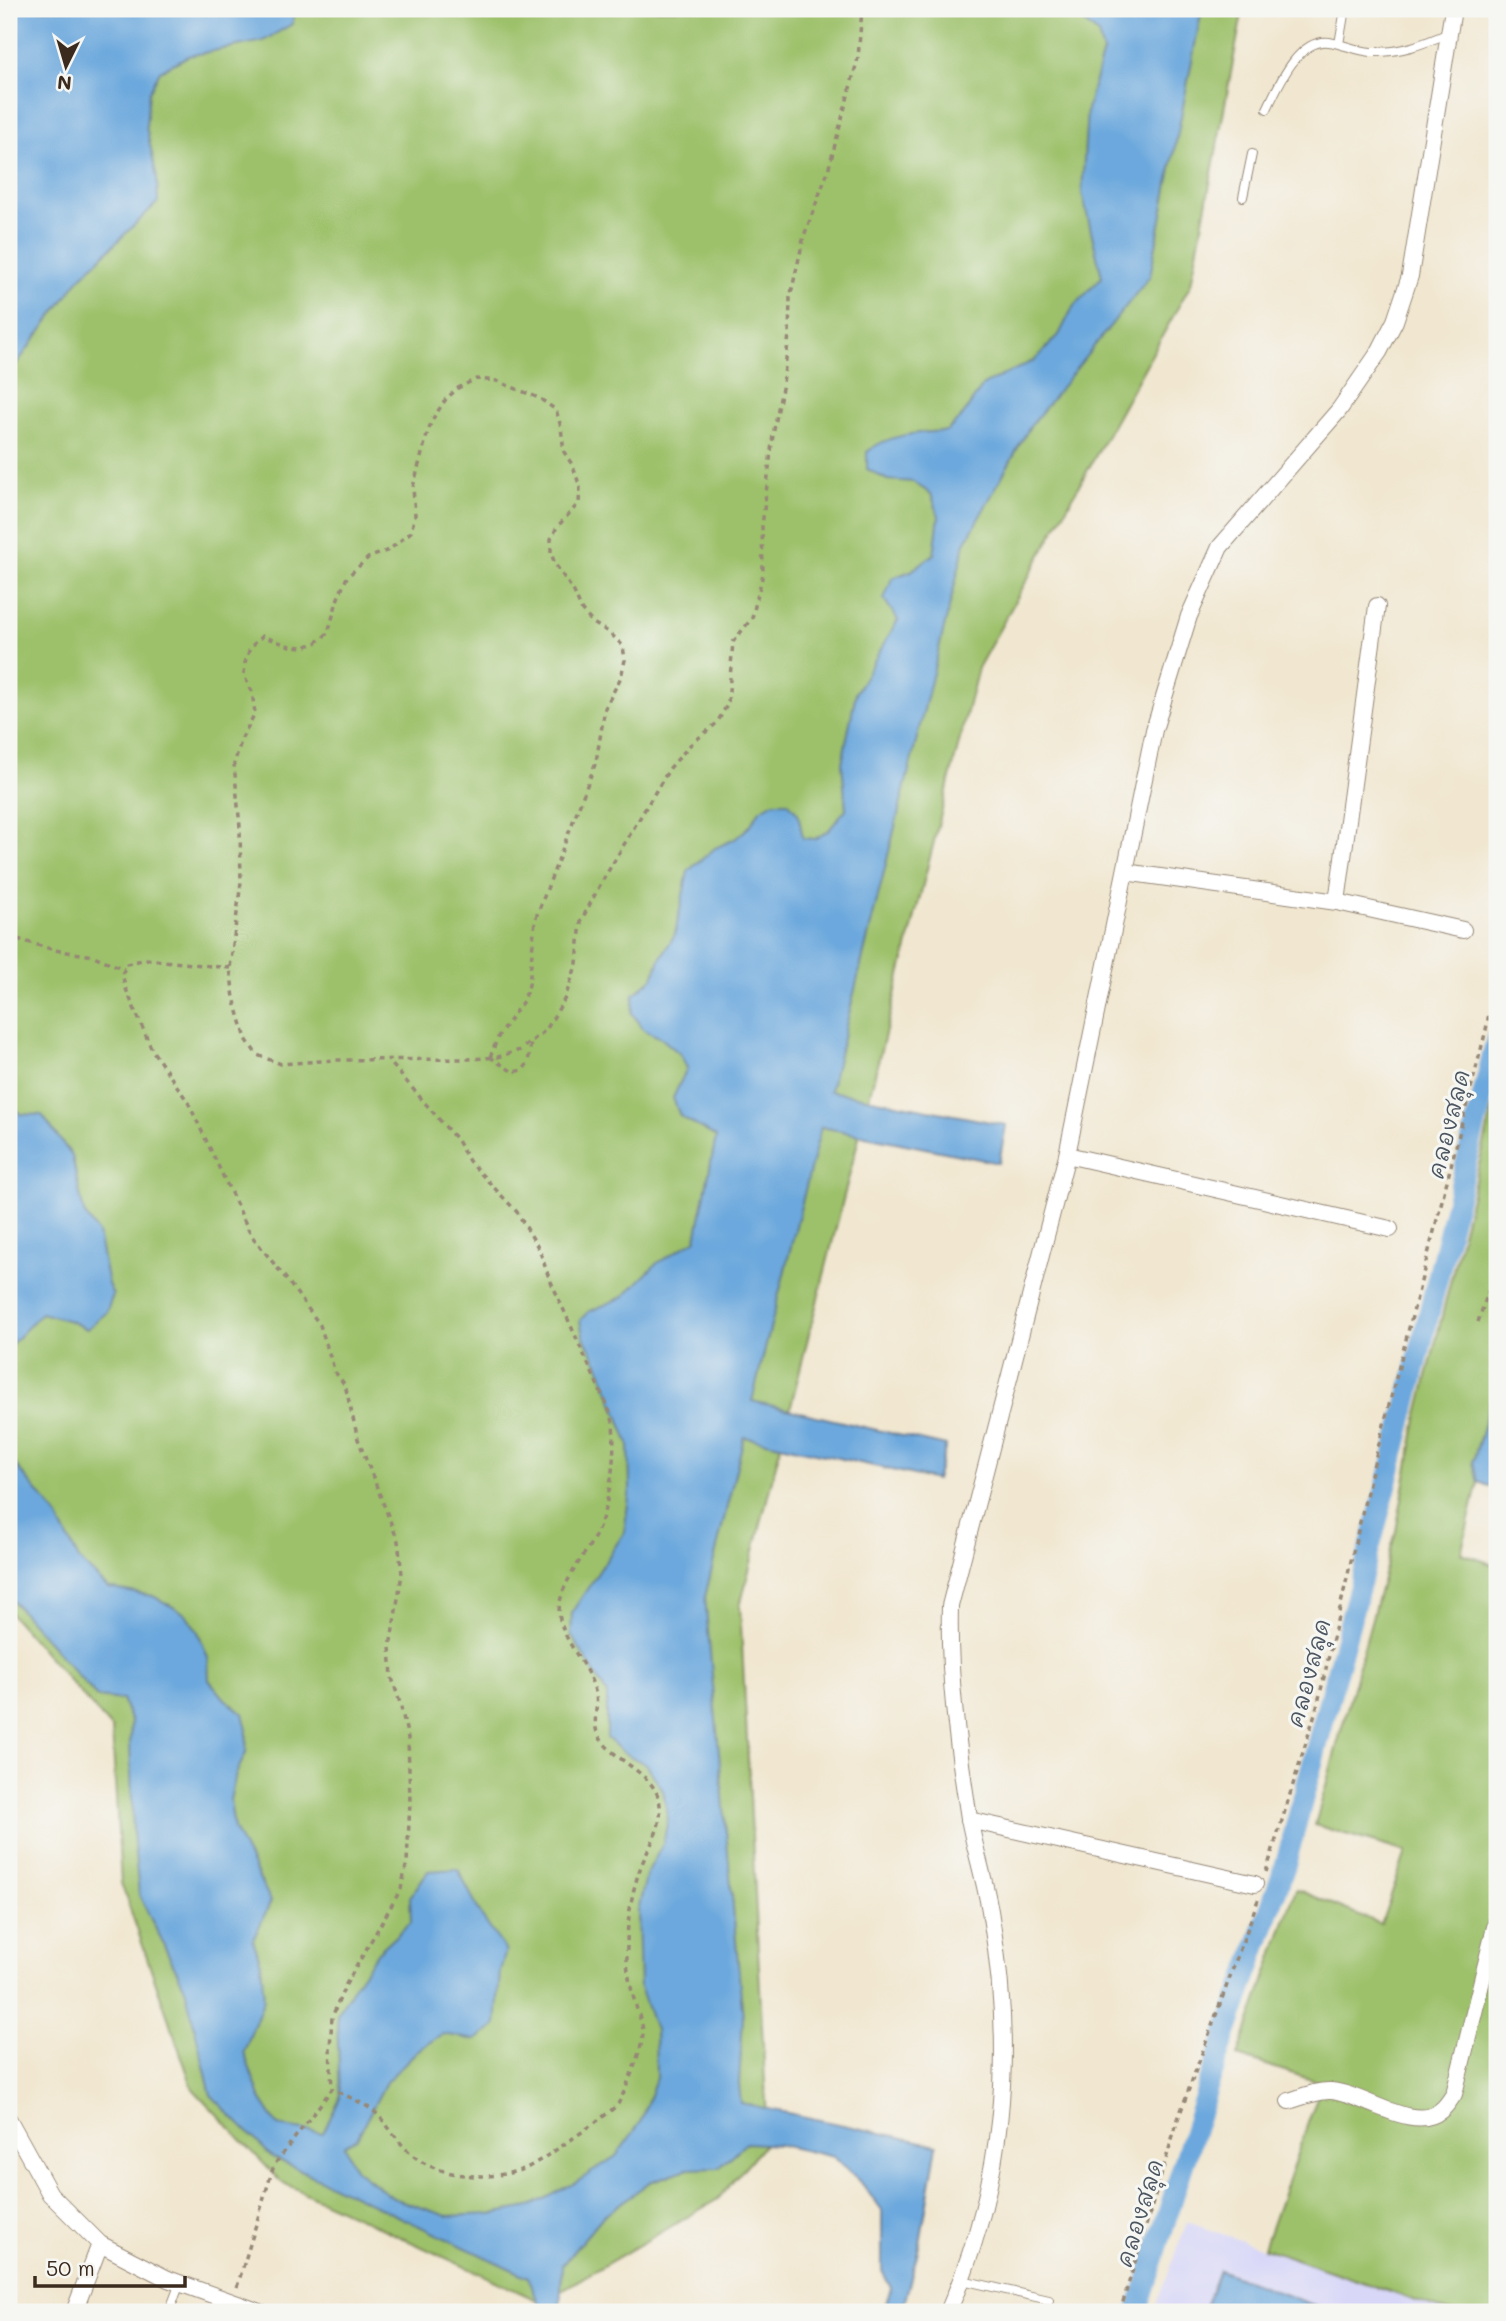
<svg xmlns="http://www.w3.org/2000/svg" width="1506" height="2321" viewBox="0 0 1506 2321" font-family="Mali,'Playpen Sans Thai',sans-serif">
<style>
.built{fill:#d8d7f8}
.green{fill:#9dc16b;stroke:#6c7644;stroke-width:2}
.water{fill:#6ca8dd;stroke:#54697e;stroke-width:2}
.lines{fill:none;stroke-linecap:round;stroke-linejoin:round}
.canal{stroke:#6ca8dd;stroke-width:21}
.lane-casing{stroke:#968877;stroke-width:10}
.street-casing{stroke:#968877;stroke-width:18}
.path{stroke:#968877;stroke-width:3.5;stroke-dasharray:5 5;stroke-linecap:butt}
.lane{stroke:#fff;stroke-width:8}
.street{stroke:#fff;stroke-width:16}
.labels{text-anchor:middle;stroke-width:6;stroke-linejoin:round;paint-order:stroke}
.water-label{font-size:23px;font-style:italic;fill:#4c5661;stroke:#f6f6f2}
</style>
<rect width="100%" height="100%" fill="#f6f6f2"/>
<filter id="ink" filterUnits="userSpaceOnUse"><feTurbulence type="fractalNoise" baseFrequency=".0143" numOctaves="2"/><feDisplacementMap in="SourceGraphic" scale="14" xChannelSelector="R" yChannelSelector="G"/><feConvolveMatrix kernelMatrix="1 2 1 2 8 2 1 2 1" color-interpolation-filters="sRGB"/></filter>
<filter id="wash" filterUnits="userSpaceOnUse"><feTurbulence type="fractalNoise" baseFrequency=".00686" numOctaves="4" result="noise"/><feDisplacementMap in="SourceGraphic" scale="28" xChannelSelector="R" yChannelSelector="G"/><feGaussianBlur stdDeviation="1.57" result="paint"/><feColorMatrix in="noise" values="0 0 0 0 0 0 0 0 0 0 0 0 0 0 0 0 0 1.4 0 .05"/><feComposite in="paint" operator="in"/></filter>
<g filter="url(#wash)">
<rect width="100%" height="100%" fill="#f1e7d0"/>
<path class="built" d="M1187,2222L1448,2312H1154Z"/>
<path class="green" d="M9,9H1243L1191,284L978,668L740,1606L768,2140L718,2199L541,2302L281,2182L193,2089L121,1883L112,1729L9,1612Z
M1497,1091V1343L1491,1351L1497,1379V1401L1491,1399L1473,1462L1478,1482L1461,1553L1497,1566V2312H1448L1264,2248L1322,2083L1238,2056L1296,1889L1381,1924L1406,1852L1315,1825L1396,1531L1417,1418Z"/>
<path class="water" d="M9,9H296L292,24L263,41L188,56L160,71L149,92L146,126L157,178L158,202L81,277L9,374Z
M1045,9H1202L1150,276L1029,428L965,543L830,1091L1006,1125L999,1163L821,1127L752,1401L946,1446L936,1480L744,1437L705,1597L743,2018L739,2084L741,2103L937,2145L920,2243L902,2312H883L891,2288L882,2271V2211L863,2185L834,2157L780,2145L746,2143L719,2168L687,2169L650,2182L604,2215L562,2265L560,2312H542L528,2277L272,2157L211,2095L185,1988L139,1895L133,1833L130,1743L131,1722L122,1700L97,1697L9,1597V1457L56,1514L79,1560L108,1588L153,1596L186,1614L198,1632L208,1658L209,1680L225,1699L243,1713L247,1730L246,1753L236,1774L230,1800L234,1829L271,1901L253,1940L261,1963L264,1999L244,2052L261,2100L278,2126L323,2133L340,2098L337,2015L353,1987L378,1952L411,1922L410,1897L428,1871L458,1869L482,1917L506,1951L500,1971L496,2026L476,2040L442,2034L417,2051L386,2082L357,2138L344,2146L355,2169L393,2198L447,2216L491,2214L529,2207L575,2183L616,2156L640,2123L656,2078L655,2030L640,1987L638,1910L647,1873L663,1844L668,1819L663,1791L647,1765L624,1753L607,1738V1694L571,1635L572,1612L624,1533L630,1489L629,1444L598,1363L583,1336L580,1320L588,1312L623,1297L656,1264L696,1239L716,1137L680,1116L673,1098L687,1068L680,1054L661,1038L644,1030L632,1013L634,994L653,978L660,959L675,934L688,871L715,848L735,839L750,826L760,810L774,802H788L798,813L803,838L815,839L829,830L846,809L842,763L856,692L898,620L884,599L892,578L911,571L934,554L939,516L931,494L913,482L887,480L867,469V452C887,434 921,432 947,431L963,415L983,385L1035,360L1059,335L1073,307L1102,277L1082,193L1087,109L1103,52L1098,34L1079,18Z
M9,1102L21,1114L42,1115L72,1156L84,1213L98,1233L108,1284L113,1295L106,1313L87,1329L70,1321L41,1313L9,1347Z
M1491,1399L1497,1401V1489L1478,1482L1473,1462Z
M1219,2270L1332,2312H1203Z"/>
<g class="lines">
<path class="canal" d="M1137,2312L1209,2083L1285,1866L1390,1472L1497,1037"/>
</g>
</g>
<g filter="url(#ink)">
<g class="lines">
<g class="lane-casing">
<path id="lane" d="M1339,44L1345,9
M1267,109C1278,86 1298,38 1329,42C1343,44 1357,51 1371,52C1401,53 1423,44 1449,33
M1243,197L1252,154
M962,2280L1049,2300
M169,2312L180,2283"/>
</g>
<g class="street-casing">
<path id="street" d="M1125,872L1337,902L1377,606
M1337,902L1463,930
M1067,1155L1390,1229
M969,1820L1255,1884
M1289,2101C1302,2097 1318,2090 1331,2091C1361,2093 1414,2133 1440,2111C1446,2107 1450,2100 1454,2094L1497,1919
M9,2120L50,2194L100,2244L168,2279L260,2312
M74,2312L100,2244
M948,2312C1004,2183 1015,2055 991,1917C986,1883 975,1851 969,1818C958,1748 948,1676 950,1606L1067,1155L1154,730L1189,616L1220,547L1339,410L1379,352L1395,321L1410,276L1453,9"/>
</g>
<path class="path" d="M9,934L14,938L54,950L94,956L124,969
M230,968L145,959L127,964L122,974L126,989L152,1050L188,1102L251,1235L287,1280L320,1325L335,1372L345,1385L358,1439L398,1541L402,1574L390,1647L392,1678L400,1703L408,1738L410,1802L407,1862L401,1889L345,1986L332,2017L330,2048L332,2089
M490,1057L499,1035L523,1001L529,985L535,920L596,762L605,708L621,677L625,660L623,646L610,633L593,623L582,611L574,592L555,564L551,553V539L557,527L579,503L580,487L573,466L564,452L561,427L556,410L539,398L497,381L476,379L458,388L446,399L432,420L427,435L413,487L415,515L411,532L389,550L368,558L347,577L338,598L328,633L316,643L303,647L290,646L262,636L250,648L245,663L244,675L252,692L255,713L242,738L234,764L240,827L241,882L230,968L234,998L246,1039L257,1055L281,1064L335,1060L469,1059L498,1057L520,1050L546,1030L565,998L577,963L581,921L600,885L654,794L670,768L690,745L717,723L728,703L733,642L752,618L763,574L762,526L773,435L783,383L789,335L790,298L804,236L828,171L858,58L862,9
M490,1057L513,1072L523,1070L528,1063L531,1042
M1478,1322L1497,1266
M1266,1872L1317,1707L1371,1475L1486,1030L1497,968
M237,2287L274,2165L332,2089C346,2096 368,2104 379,2116C395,2134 405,2154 428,2165C457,2179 495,2179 524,2169C536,2165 611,2113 618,2104C625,2092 644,2045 643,2032C643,2024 638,2014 636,2006C630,1986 626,1968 627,1947C627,1923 631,1895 639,1872C646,1850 663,1830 660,1805C657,1774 616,1763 600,1738C590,1724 600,1706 595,1691C588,1666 568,1647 561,1623C550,1589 590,1554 600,1525C611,1494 617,1449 612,1417L548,1275L539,1249L517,1212L469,1161L456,1139L388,1060
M1120,2312L1178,2119L1258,1900"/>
<use href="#lane" class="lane"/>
<use href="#street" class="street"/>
</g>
</g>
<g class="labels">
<g class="water-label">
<text transform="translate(1449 1124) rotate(-76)" y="8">คลองสลุด</text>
<text transform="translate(1309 1673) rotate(-75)" y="8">คลองสลุด</text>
<text transform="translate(1140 2213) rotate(-73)" y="8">คลองสลุด</text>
</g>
</g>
<rect width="1506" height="2321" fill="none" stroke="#f6f6f2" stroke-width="35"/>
<g transform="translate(66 66) rotate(185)" stroke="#f6f6f2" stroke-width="5" paint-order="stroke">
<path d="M0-5L12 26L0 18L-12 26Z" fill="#3b2a1e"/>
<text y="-10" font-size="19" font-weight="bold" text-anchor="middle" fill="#3b2a1e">N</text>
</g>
<path d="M35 2276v10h150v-10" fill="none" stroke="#3b2a1e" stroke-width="3.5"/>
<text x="46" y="2276" font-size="21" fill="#3b2a1e" stroke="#f6f6f2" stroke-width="5" paint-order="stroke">50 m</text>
</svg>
